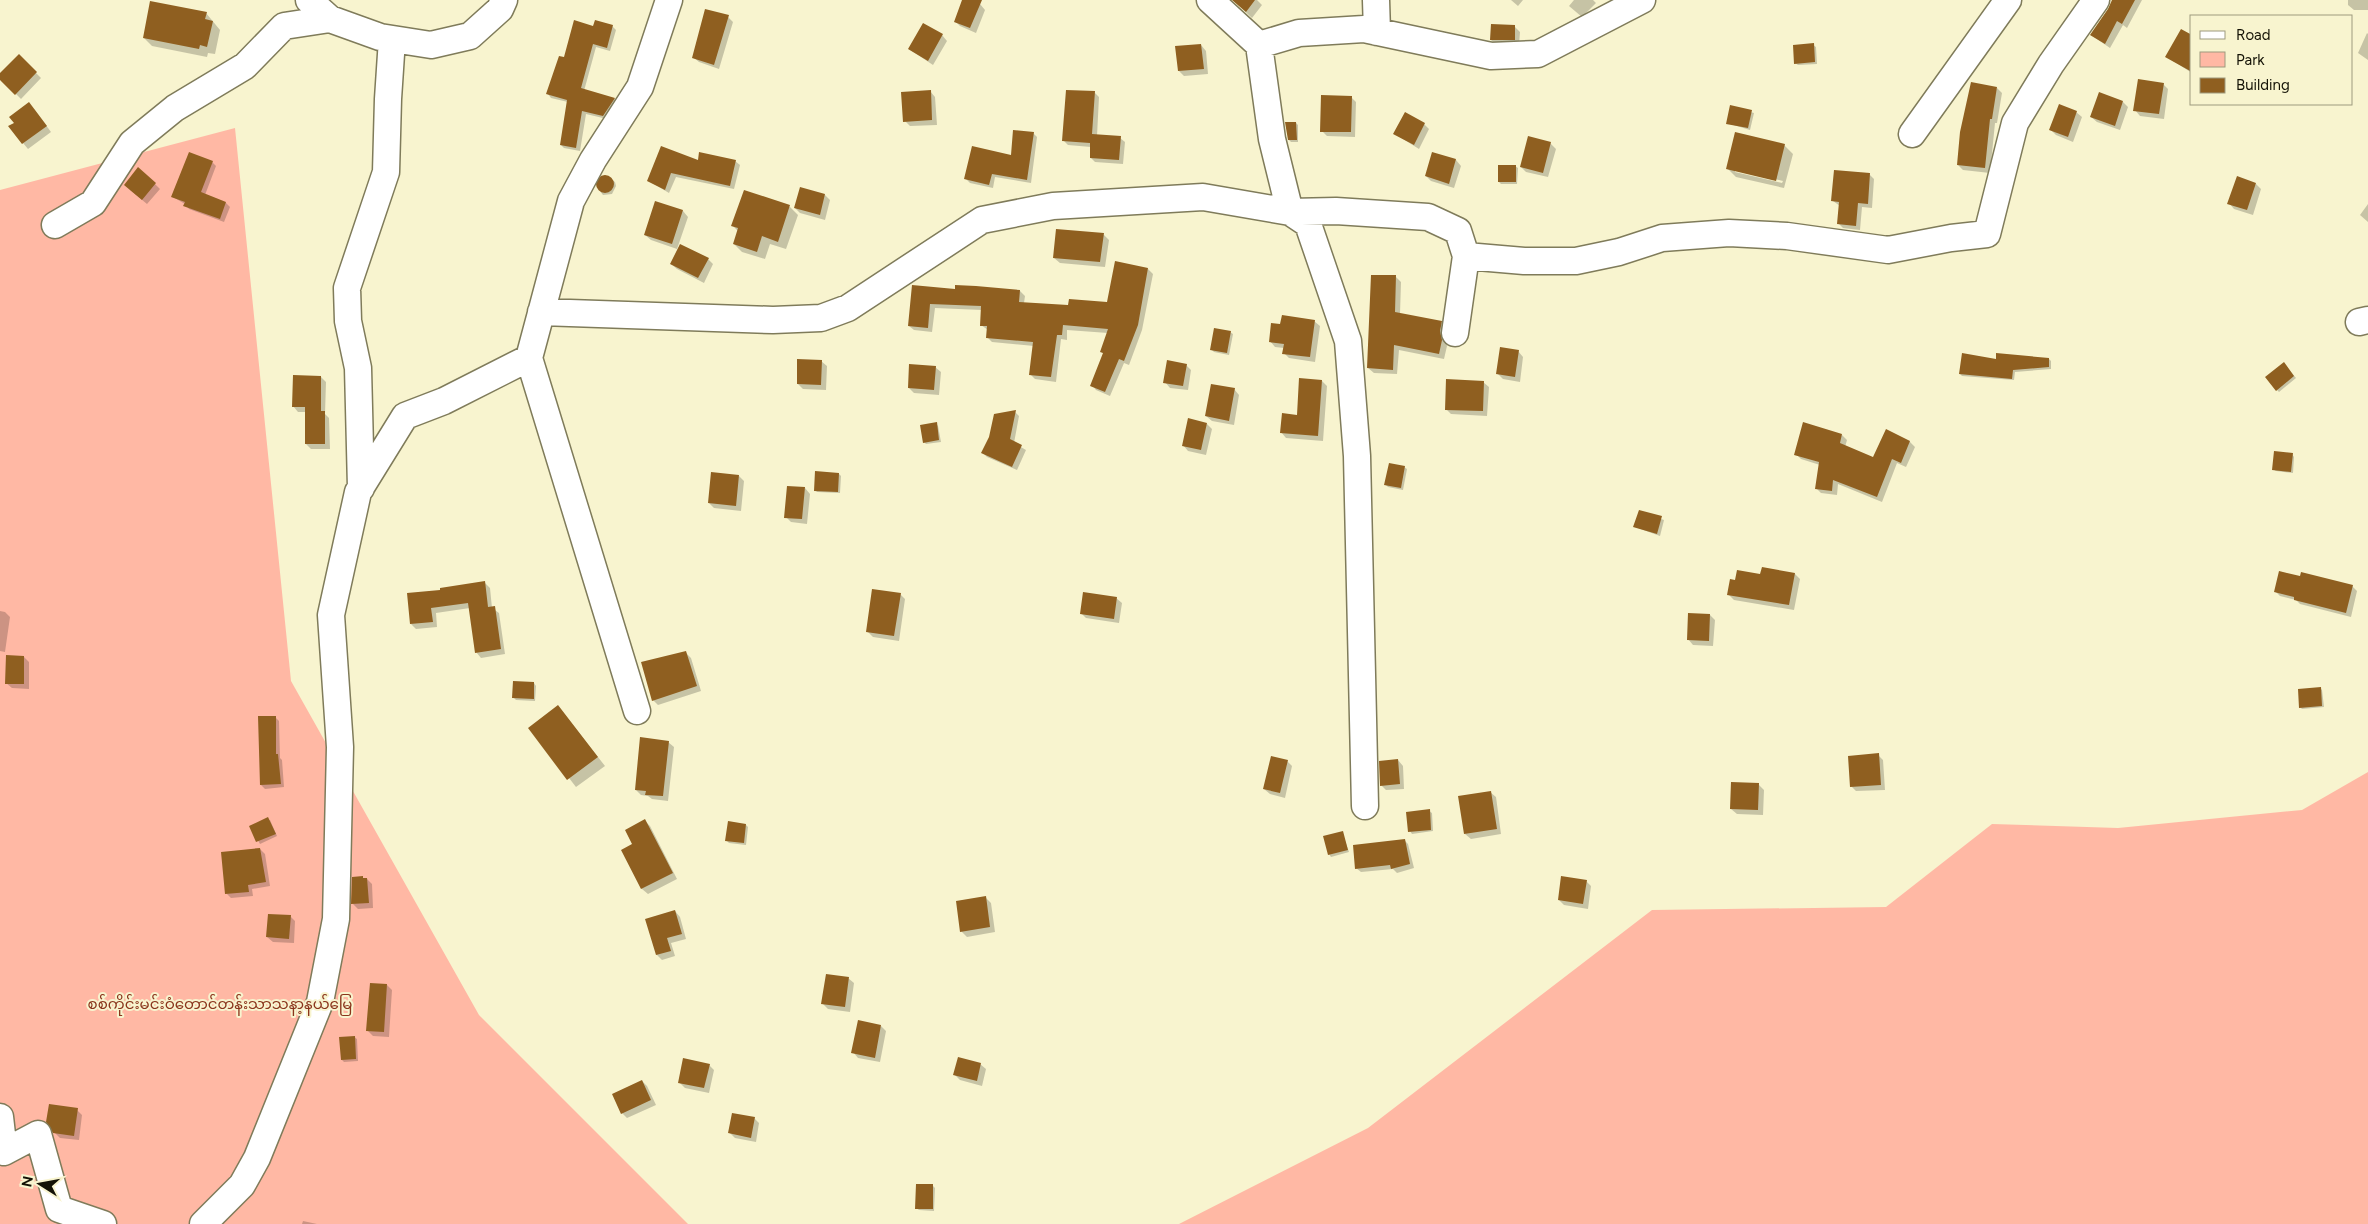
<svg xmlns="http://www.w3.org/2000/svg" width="2368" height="1224" viewBox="0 0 2368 1224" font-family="Figtree,'Noto Sans Myanmar',sans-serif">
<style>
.green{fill:#ffb8a4}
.shadow{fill:#0003;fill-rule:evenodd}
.building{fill:#8f5f20}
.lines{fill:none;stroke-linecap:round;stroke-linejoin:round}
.minor-casing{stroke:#7f7b5a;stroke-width:29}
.minor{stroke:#fff;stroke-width:26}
.labels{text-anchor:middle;stroke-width:4;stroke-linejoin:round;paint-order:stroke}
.park-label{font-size:15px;fill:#8a351c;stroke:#f8f4cf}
</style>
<rect width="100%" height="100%" fill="#f8f4cf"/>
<path class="green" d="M235,128L291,681L479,1015L688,1224H0V190Z
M2368,772V1224H1179L1368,1128L1652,910L1886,907L1992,824L2118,828L2302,810Z"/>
<path class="shadow" d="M964,0L980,4L985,10L976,33L960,26L955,21Z
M1233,0H1257L1262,5L1252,18Z
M1511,0H1523L1518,6Z
M1574,0H1593L1596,3L1582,17L1569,6Z
M2114,0H2142L2127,28L2123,25L2110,48L2091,35Z
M2348,0H2368V10H2354L2348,5Z
M206,13L220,30L215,54L208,53L207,57L152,46L144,38Z
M728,17L733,22L719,69L699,62L693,57Z
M612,26L616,30L610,51L596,47L584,91L615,99L618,102L607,119L586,114L580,151L564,148L561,145L568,102L551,98L548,94L565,59L594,27Z
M1515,27L1520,32L1519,45H1496L1491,40Z
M2367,33L2368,34V60L2358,53Z
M942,35L947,41L933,65L909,49Z
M2192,36V73L2167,57Z
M1201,45L1206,51L1208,74L1184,76L1179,71Z
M1813,45L1816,47L1817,64L1798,65L1795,63Z
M19,56L41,78L21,99L0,78V75Z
M2163,84L2168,89L2164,119L2140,116L2135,110Z
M1997,88L2002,93L1997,123H1995L1990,173L1963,170L1958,165Z
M930,91L935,97L937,125L910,126L905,121Z
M1094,92L1099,97L1097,136L1120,138L1125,142L1123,164L1095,162L1091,158V147L1068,145L1063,140Z
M1351,97L1356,102L1355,137L1327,136L1322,131Z
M2123,102L2128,107L2120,130L2097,122L2091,117Z
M1731,107L1754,113L1750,130L1727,123Z
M34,109L51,132L28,149L23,143Z
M2076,112L2082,117L2073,142L2056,135L2051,130Z
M1296,123L1298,125V142H1291L1289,140Z
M1424,124L1429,129L1419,149L1395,134Z
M1033,133L1037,137L1031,183L995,177L993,188L970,183L966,179L1012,156Z
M1550,143L1556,149L1548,177L1526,172L1521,167Z
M1784,145L1793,154L1784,188L1736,177L1727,168ZM1735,170L1783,181L1782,183L1735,172Z
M1433,153L1456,160L1461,166L1454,188L1431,181L1426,176Z
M735,161L740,165L734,189L676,177L669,193L649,181L699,162Z
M212,162L216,166L205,195L226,203L230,207L224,222L189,209L185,204L173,197Z
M1515,166L1518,168L1517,184H1501L1499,182Z
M1869,174L1874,179L1872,208L1862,207L1860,230L1843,228L1839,224L1840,206L1833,201Z
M604,175L615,182L616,186L612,194L603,195L597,187Z
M155,184L160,189L147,204L130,190Z
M2256,184L2261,189L2253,215L2234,209L2229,203Z
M745,191L790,207L798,215L786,249L770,244L765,259L742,252L734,244L738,231L733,226Z
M825,195L830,200L825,220L800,213L795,208Z
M656,202L683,211L688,217L677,249L651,240L645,235Z
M2368,204V222L2360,215Z
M1057,230L1104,235L1109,240L1105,267L1060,263L1054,258Z
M708,259L713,264L704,283L677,269L671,264Z
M1148,269L1153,274L1142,330L1129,365L1124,363L1110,396L1096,390L1092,385L1104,354L1101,351L1108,333L1067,330V340L1061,339L1056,382L1035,379L1030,374L1034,346L992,342L987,337L988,330L981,325L982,310L935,308L932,332L914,330L909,326L913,287L956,291H1020L1025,296L1024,303L1069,306L1109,304Z
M1395,276L1401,282L1400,314L1441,322L1446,327L1445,337L1447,346L1444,359L1399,350L1397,374L1374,373L1368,368Z
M1314,321L1320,326L1315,362L1289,358L1284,353V348L1275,347L1270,341L1281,326Z
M1230,332L1233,334L1229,355L1214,352L1212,350Z
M1518,351L1523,357L1520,382L1503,379L1498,374Z
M2049,359L2051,361V369L2015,372L2014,380L1962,376L1960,374L1997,361Z
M821,361L827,366L826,390L803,389L798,384Z
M1186,365L1191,370L1188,390L1170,388L1165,382Z
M2286,366L2296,378L2279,392L2277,390Z
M935,367L941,372L939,395L914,393L909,388Z
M321,377L326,382L325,414L329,418L330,449H311L306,444V412H298L293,406Z
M1322,381L1327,386L1323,441L1286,438L1281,432L1298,416Z
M1483,382L1489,387L1487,416L1451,414L1446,409Z
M1234,389L1239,395L1234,425L1212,421L1206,416Z
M1015,412L1019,416L1014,443L1026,450L1017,470L987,457L983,453Z
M936,424L938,426L941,442L926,444L924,442Z
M1207,424L1212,429L1206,455L1188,451L1183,445Z
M1887,431L1910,442L1915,447L1906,467L1897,463L1882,502L1838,484L1837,495L1821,493L1816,488L1820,465L1801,459L1796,454L1842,435L1847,440L1845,447L1874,459Z
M2292,454L2294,457L2293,473L2276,471L2273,469Z
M1404,467L1407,469L1403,490L1388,487L1386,485Z
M839,474L841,476L840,493L817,492L815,490Z
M739,476L744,481L741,511L714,508L709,503Z
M805,488L810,494L807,524L791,522L786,517Z
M1639,511L1664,520L1660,536L1635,527Z
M1795,574L1800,579L1794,610L1734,600L1729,595L1736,582L1761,575Z
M484,582L490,588L492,608L499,613L505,654L481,658L476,652L470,608L436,613L437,627L416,629L411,624L442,591Z
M2352,586L2357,591L2351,617L2300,604L2296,600L2280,596L2275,591Z
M900,594L905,599L899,641L873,637L867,631Z
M1116,598L1122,603L1119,623L1086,618L1081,613Z
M0,611L5,612L10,617L5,652L0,651Z
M1710,615L1715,620L1713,646L1693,645L1688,639Z
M685,652L691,658L701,691L658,705L653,700Z
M24,657L29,662V689L12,688L6,683Z
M534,683L536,686L535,701L516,700L513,697Z
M2320,688L2322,690L2324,707L2302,709L2300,707Z
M558,706L605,766L576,787L530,728Z
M275,717L279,721L280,758L282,760L284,787L265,789L261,785Z
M668,742L674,747L668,801L652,799L648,796L641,795L636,790Z
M1878,755L1883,760L1885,790L1856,791L1851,786Z
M1398,760L1403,766L1404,789L1386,790L1381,785Z
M1287,761L1292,766L1285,798L1270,794L1264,789Z
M1732,784L1759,785L1764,790L1763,815L1737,814L1731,809Z
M1490,792L1496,797L1501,834L1471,839L1465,834Z
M1429,811L1432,813L1433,831L1412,834L1410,831Z
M270,820L277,836L260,844L250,826Z
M645,821L650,826L677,879L648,894L642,889L623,850L634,844Z
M746,825L748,827L746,845L729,843L726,840Z
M1342,832L1349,852L1331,857L1329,854Z
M1404,840L1408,844L1414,868L1397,873L1393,869L1361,872L1356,868Z
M260,849L265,854L270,886L252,889L253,896L231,898L226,893Z
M367,879L372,884L373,908L358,909L353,904Z
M1586,881L1591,886L1588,909L1564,905L1559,900Z
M985,897L991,903L995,932L967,937L961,931Z
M675,911L680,917L686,939L671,943L675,956L662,960L657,955L646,920Z
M290,916L295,921L294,943L273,942L267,937Z
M848,978L854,983L850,1012L828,1009L823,1004Z
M387,985L392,990L389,1037L373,1036L367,1030Z
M881,1026L886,1031L880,1062L858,1058L853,1052Z
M354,1037L357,1039L358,1061L344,1062L342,1060Z
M980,1064L986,1069L982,1086L960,1080L955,1075Z
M709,1065L714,1070L709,1093L685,1088L679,1082Z
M642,1081L647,1086L656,1105L627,1118L622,1113Z
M77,1110L82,1115L79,1140L60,1138L54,1132Z
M754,1118L759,1123L756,1142L735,1138L730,1133Z
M933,1186L935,1188L934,1211L919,1210L916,1208Z
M303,1221L317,1224H302Z"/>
<path class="building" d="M962,0H982L970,28L954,22Z
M1232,0H1255L1246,12Z
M2112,0H2135L2122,24L2117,21L2105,44L2090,35L2108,9Z
M150,1L207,12L205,19L213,21L207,47L200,45L199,49L143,38Z
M705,9L729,15L714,65L692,58Z
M574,20L593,26L595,20L613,25L607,48L593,44L581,88L615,98L603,116L582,111L576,148L560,145L567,100L546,94L559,56L564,57Z
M923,23L943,34L928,61L908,49Z
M1491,24L1515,25V40H1490Z
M2181,29L2192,35V72L2165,57Z
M1814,43L1815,62L1794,64L1793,45Z
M1201,44L1204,69L1178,71L1175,46Z
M19,54L37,72L15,95L0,80V73Z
M2138,79L2164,83L2159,114L2133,111Z
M1971,82L1997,87L1992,119H1990L1985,168L1957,165L1960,132Z
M931,90L932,120L903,122L901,92Z
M1066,90L1095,91L1092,134L1121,136L1119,160L1090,158V143L1062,141Z
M2099,92L2123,101L2115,126L2090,117Z
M1321,95L1352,96L1351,132H1320Z
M29,102L47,126L22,144L8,126L14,123L9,117Z
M2059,104L2077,111L2068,137L2049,130Z
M1730,105L1752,110L1748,128L1726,124Z
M1405,112L1425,123L1414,145L1393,134Z
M1285,122H1296L1297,140H1288Z
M1013,130L1034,132L1027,180L992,174L989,185L964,179L972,146L1011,155Z
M1735,132L1785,144L1776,181L1726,169Z
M1528,136L1551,142L1543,173L1520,167Z
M661,146L698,160L699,152L736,160L730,186L671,173L665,190L647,181Z
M189,152L213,161L201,192L226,202L220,219L183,206L185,202L171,197Z
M1432,152L1456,159L1449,184L1425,176Z
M1498,165H1516V182H1498Z
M138,167L156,183L142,200L124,185Z
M1834,170L1870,173L1868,204L1858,203L1856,226L1837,224L1839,202L1831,201Z
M596 184a9 9 0 1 1 18 0a9 9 0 1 1-18 0Z
M2237,176L2256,183L2247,210L2227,204Z
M800,187L825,194L820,215L794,208Z
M744,190L790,205L778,242L762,236L757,252L733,244L738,228L731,226Z
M655,201L683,210L672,244L644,235Z
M1056,229L1104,233L1100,262L1053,258Z
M680,244L709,258L698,278L670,264Z
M1115,261L1148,268L1138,325L1124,361L1119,359L1105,392L1090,386L1103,353L1100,352L1108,329L1063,325L1062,335H1057L1051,377L1029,375L1033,342L986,338L987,326H980L981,306L930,304L928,328L908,326L912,285L955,289V285L976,286L1020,290L1019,302L1068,305L1069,299L1107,302Z
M1371,275H1396L1395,312L1442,321L1440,331L1442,340L1439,354L1394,345L1393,370L1367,368Z
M1282,315L1315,320L1310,357L1282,354L1284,344L1269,342L1271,323L1280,324Z
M1214,328L1231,331L1227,353L1210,350Z
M1500,347L1519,350L1515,377L1496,374Z
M1962,353L1996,359V353L2049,358V367L2013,370L2012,379L1959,374Z
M797,359L822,360L821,385L797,384Z
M1167,360L1187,364L1183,386L1163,383Z
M2284,362L2294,376L2276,391L2265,377Z
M909,364L936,366L934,390L908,388Z
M293,375L321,376V411H325V444H305V407H292Z
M1299,378L1322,380L1318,436L1280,433L1282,413L1297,415Z
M1446,379L1484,381L1483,411L1445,410Z
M1211,384L1235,388L1229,421L1205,416Z
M1016,410L1010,439L1022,445L1012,467L981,453L989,437L994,414Z
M1188,418L1207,423L1201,450L1182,446Z
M937,422L939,440L923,443L920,425Z
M1803,422L1842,434L1840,443L1873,457L1886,429L1910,441L1901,463L1892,459L1877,497L1833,480L1832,491L1815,489L1819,462L1794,455Z
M2274,451L2293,453L2291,472L2272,470Z
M1389,463L1405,466L1401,488L1384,485Z
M815,471L839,473L838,492L814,491Z
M711,472L739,475L736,506L708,503Z
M787,486L805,487L802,519L784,518Z
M1639,510L1662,516L1657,534L1633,527Z
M1762,567L1795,573L1789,605L1727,595L1730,579L1735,580L1737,570L1760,574Z
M2279,571L2300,576L2301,572L2353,585L2346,613L2294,600V597L2274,592Z
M485,581L488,607L495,606L501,649L475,653L468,603L431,608L433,622L410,624L407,593L440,590V588Z
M872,589L901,593L894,636L866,632Z
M1083,592L1117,597L1114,619L1080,614Z
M1688,613L1710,614L1709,641L1687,640Z
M686,651L697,686L652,701L641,662Z
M6,655L24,656V684H5Z
M513,681L534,682V699L512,698Z
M2321,687L2322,706L2299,708L2298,689Z
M558,705L598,757L567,780L528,728Z
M258,716H276V754H278L281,784L260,785Z
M640,737L669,741L663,796L645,795L646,791L635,790Z
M1879,753L1881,785L1850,787L1848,756Z
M1271,756L1288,760L1280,793L1263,789Z
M1398,759L1400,784L1380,786L1379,761Z
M1731,782L1759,783L1758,810L1730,809Z
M1491,791L1497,829L1464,834L1458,796Z
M1430,809L1431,830L1408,832L1406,812Z
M268,817L276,834L256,842L249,826Z
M645,819L673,873L641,889L621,850L632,844L625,830Z
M728,821L746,824L744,843L725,841Z
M1343,831L1348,850L1328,855L1323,836Z
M1405,839L1410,864L1391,869L1390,865L1355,869L1353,845Z
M260,848L266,882L248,885L249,892L225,894L221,852Z
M363,876V878H367L369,903L351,904L352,877Z
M1561,876L1587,880L1583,904L1558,900Z
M986,896L990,927L960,932L956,901Z
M675,910L682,934L667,938L671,951L656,955L645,919Z
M268,914L291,915L289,939L266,937Z
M826,974L849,977L845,1007L821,1004Z
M370,983L387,984L384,1032L366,1031Z
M858,1020L881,1025L875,1058L851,1053Z
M355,1036L356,1059L341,1060L339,1037Z
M958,1057L981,1063L977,1081L953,1075Z
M683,1058L710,1064L704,1088L678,1083Z
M642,1080L651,1100L621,1114L612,1094Z
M49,1104L78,1108L74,1136L53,1133L46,1122Z
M732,1113L755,1117L751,1138L728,1133Z
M916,1184H933V1209H915Z"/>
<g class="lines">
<g class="minor-casing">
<path id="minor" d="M309,0L330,19L380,37L431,45L470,36L500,9L504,0
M1210,0L1259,45L1272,139L1290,212L1308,224L1348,341L1357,456L1365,806
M1376,0L1377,32
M1259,45L1299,33L1364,29L1491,56L1538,54L1642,0
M1912,134L2008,0
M55,225L93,203L132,143L175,108L245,66L284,26L330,19
M1466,256L1524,261H1576L1619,252L1662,238L1729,233L1787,236L1888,250L1951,238L1987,234L2015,123L2051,64L2096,0
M541,312L773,320L821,318L848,308L982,220L1053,206L1203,197L1290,212L1336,211L1428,217L1458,231L1466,256L1455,333
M2359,322L2368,320
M361,488L358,368L348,321L347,288L386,172L388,99L392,39
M637,711L529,358L571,201L593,160L640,87L669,0
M0,1117L4,1152L38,1134L59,1209L103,1224
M203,1224L242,1185L257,1158L320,1002L336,919L340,747L331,615L358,492L405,416L444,401L529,358"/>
</g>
<use href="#minor" class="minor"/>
</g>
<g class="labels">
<g class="park-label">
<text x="220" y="1009">စစ်ကိုင်းမင်းဝံတောင်တန်းသာသနာ့နယ်မြေ</text>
</g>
</g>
<rect x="2190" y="15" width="162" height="90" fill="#f8f4cf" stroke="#9d9a7f"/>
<rect x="2200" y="31" width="25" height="8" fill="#ffffff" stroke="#9d9a7f"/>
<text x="2236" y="40" font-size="15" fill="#141206">Road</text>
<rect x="2200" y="52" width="25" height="15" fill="#ffb8a4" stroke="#9d9a7f"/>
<text x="2236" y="65" font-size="15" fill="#141206">Park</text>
<rect x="2200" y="78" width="25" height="15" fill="#8f5f20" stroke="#9d9a7f"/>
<text x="2236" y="90" font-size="15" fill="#141206">Building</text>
<g transform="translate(40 1184) rotate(281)" stroke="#f8f4cf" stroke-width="4" paint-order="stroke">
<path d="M0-4L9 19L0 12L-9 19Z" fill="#141206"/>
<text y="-8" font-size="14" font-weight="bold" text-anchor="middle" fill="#141206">N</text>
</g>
</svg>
